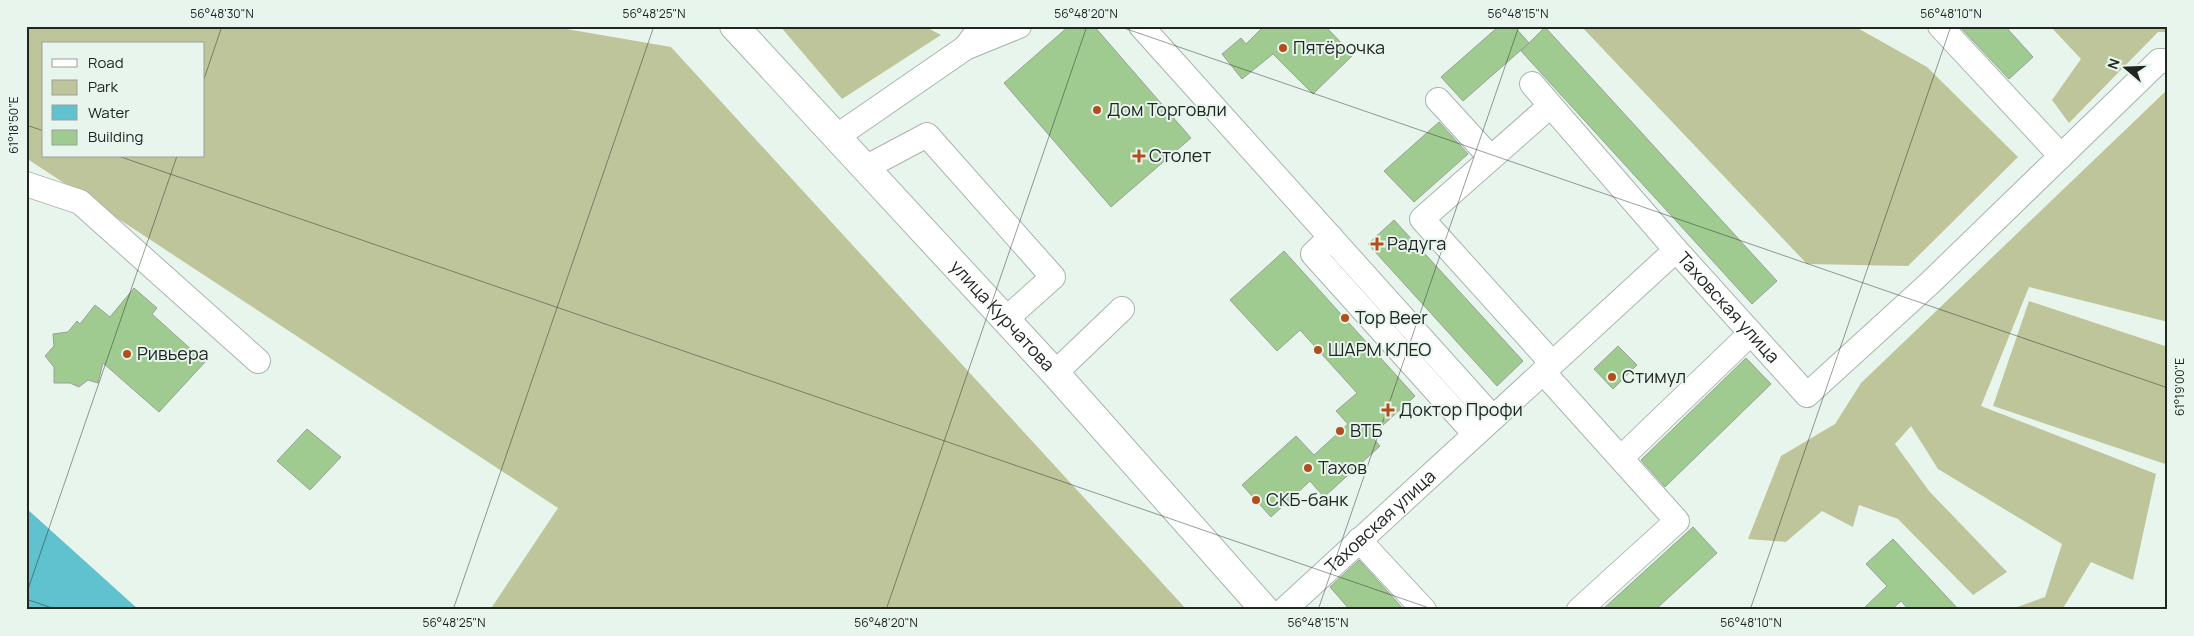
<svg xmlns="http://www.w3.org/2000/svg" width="2194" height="636" viewBox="0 0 2194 636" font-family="Manrope,sans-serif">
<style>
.green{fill:#bfc59b;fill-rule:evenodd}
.water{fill:#60c1cf}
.building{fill:#a0cb90;stroke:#99a297}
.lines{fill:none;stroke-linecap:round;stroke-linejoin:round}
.minor-casing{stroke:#a8b5ad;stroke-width:26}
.major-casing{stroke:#a8b5ad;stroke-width:30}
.minor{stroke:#fff;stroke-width:24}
.major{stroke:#fff;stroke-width:28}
.ticks{fill:none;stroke:#212623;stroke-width:1;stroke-opacity:0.45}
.poi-dot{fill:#b34e1c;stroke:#e7f5ed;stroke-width:2}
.labels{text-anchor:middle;stroke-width:4;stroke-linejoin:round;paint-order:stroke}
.poi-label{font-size:18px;fill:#212623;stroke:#e7f5ed;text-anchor:start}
.street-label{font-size:18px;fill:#212623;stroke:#e7f5ed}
.neatline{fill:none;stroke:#212623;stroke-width:2}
.ticks-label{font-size:12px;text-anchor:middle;fill:#212623}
</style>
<rect width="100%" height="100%" fill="#e7f5ed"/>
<path class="green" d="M26,26H549L671,47L1187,610H490L558,508L26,158ZM44,44H204V156H44Z
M780,26H924L941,35L842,99Z
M1581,26H1854L1927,67L2018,157L1908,266L1807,264Z
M2050,26H2168V32H2158L2069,123L2052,100L2081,59Z
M2168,89V322L2029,287L1981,406L2156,474L2133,580L2091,562L2062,610H2009L2045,597L2062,544L1938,469L1911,426L1895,444L1929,491L2007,572L1973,595L1898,519L1859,505L1853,527L1822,511L1786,542L1748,539L1781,456L1835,424L1861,383Z
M2029,301L2168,347V465L1993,406Z"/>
<path class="water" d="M26,508L139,610H26Z"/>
<path class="building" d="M1069,26H1094L1191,138L1111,207L1004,83Z
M1264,26H1325L1353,55L1313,94L1273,54L1242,79L1222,54L1241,38L1246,44Z
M1499,26H1514L1529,43L1463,101L1441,77Z
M1959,26H2005L2033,57L2009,79Z
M1545,27L1777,281L1752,304L1521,51Z
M1439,122L1468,154L1414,202L1384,171Z
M1394,220L1523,361L1497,386L1368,244Z
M1284,251L1415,396L1371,436L1380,446L1324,497L1310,481L1271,517L1242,485L1296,436L1314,455L1348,424L1336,411L1357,393L1300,330L1277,351L1230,300Z
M134,288L157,308L152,314L205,362L159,412L103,363L98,383L88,380L79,387L70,383H54V367L45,356L54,346L53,334L68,332L77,321L80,324L95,305L110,317Z
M1618,346L1637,365L1613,389L1594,369Z
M1746,358L1771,384L1665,487L1641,460Z
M307,429L341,457L310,490L277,461Z
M1693,527L1717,553L1655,610H1602Z
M1893,539L1959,610H1909L1901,601L1891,610H1862L1887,586L1866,564Z
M1359,560L1389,593L1404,610H1350L1330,587Z"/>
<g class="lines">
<g class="minor-casing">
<g id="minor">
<path d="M1141,26L1493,418"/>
<path d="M1940,26L2061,156"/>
<path d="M965,48L1019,26"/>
<path d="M1532,84L1676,250"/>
<path d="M1438,100L1491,158"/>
<path d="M1550,106L1422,219L1552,363"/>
<path d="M836,137L965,48L982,26"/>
<path d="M865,168L927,135L1053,277L1005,320"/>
<path d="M26,184L80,202L258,361"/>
<path d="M1331,237L1313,254L1475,434"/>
<path d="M1543,372L1677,521L1579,610"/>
<path d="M1055,373L1122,309"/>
<path d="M1621,458L1751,333"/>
<path d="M1359,540L1424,610"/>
<path id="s1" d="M1284,610L1676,250L1807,395L1931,282L2159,61H2168"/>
</g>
</g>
<g class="major-casing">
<g id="major">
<path id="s2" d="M734,26L1055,373L1265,610"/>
</g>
</g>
<use href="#minor" class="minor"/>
<use href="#major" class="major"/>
</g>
<path class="ticks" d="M1118,26L2168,388M204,79L222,26M26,125L44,131M118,156L1435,610M26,595L177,156M26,599L58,610M453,610L654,26M886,610L1087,26M1318,610L1519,26M1750,610L1951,26"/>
<g class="poi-dot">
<circle cx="1283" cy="48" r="5"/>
<circle cx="1097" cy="110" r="5"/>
<path d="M1136.5 148.5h5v5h5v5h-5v5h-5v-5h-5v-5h5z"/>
<path d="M1374.5 236.5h5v5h5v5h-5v5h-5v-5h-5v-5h5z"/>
<circle cx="1345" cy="318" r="5"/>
<circle cx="1318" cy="350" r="5"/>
<circle cx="127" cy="354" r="5"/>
<circle cx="1612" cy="377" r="5"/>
<path d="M1385.5 402.5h5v5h5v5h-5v5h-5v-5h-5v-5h5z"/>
<circle cx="1340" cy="431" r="5"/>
<circle cx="1308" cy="468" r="5"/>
<circle cx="1256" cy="500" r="5"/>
</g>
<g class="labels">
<g class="poi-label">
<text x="1293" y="54">Пятёрочка</text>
<text x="1107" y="116">Дом Торговли</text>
<text x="1149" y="162">Столет</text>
<text x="1387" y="250">Радуга</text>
<text x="1355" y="324">Top Beer</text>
<text x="1328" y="356">ШАРМ КЛЕО</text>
<text x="137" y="360">Ривьера</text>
<text x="1622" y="383">Стимул</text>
<text x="1399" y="416">Доктор Профи</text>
<text x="1350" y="437">ВТБ</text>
<text x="1318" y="474">Тахов</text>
<text x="1266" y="506">СКБ-банк</text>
</g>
<g class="street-label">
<text dy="6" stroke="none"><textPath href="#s1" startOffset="610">Таховская улица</textPath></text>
<text dy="6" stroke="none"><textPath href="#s2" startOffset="395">улица Курчатова</textPath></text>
<text dy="6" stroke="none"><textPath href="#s1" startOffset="131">Таховская улица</textPath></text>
</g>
</g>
<rect width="2194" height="636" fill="none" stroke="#e7f5ed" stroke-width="55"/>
<rect x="42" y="42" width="162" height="115" fill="#e7f5ed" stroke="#98a29c"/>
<rect x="52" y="59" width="25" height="8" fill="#ffffff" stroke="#98a29c"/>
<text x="88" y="68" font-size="15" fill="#212623">Road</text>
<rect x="52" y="80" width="25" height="15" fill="#bfc59b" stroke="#98a29c"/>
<text x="88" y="92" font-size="15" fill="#212623">Park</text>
<rect x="52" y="105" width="25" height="15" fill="#60c1cf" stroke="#98a29c"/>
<text x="88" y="118" font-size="15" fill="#212623">Water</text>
<rect x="52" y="130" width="25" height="15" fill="#a0cb90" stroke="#98a29c"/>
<text x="88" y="142" font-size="15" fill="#212623">Building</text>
<g transform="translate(2126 68) rotate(289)" stroke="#e7f5ed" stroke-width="4" paint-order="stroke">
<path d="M0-4L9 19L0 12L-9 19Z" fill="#212623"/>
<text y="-8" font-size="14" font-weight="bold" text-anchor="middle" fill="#212623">N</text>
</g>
<rect x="28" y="28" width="2138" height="580" class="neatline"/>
<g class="ticks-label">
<text x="222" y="18">56°48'30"N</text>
<text x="654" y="18">56°48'25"N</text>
<text x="1086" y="18">56°48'20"N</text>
<text x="1518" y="18">56°48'15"N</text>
<text x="1951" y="18">56°48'10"N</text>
<text transform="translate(14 125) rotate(-90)" y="4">61°18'50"E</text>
<text transform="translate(2180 387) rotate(-90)" y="4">61°19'00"E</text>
<text x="454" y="627">56°48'25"N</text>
<text x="886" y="627">56°48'20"N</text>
<text x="1318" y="627">56°48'15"N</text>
<text x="1751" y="627">56°48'10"N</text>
</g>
</svg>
